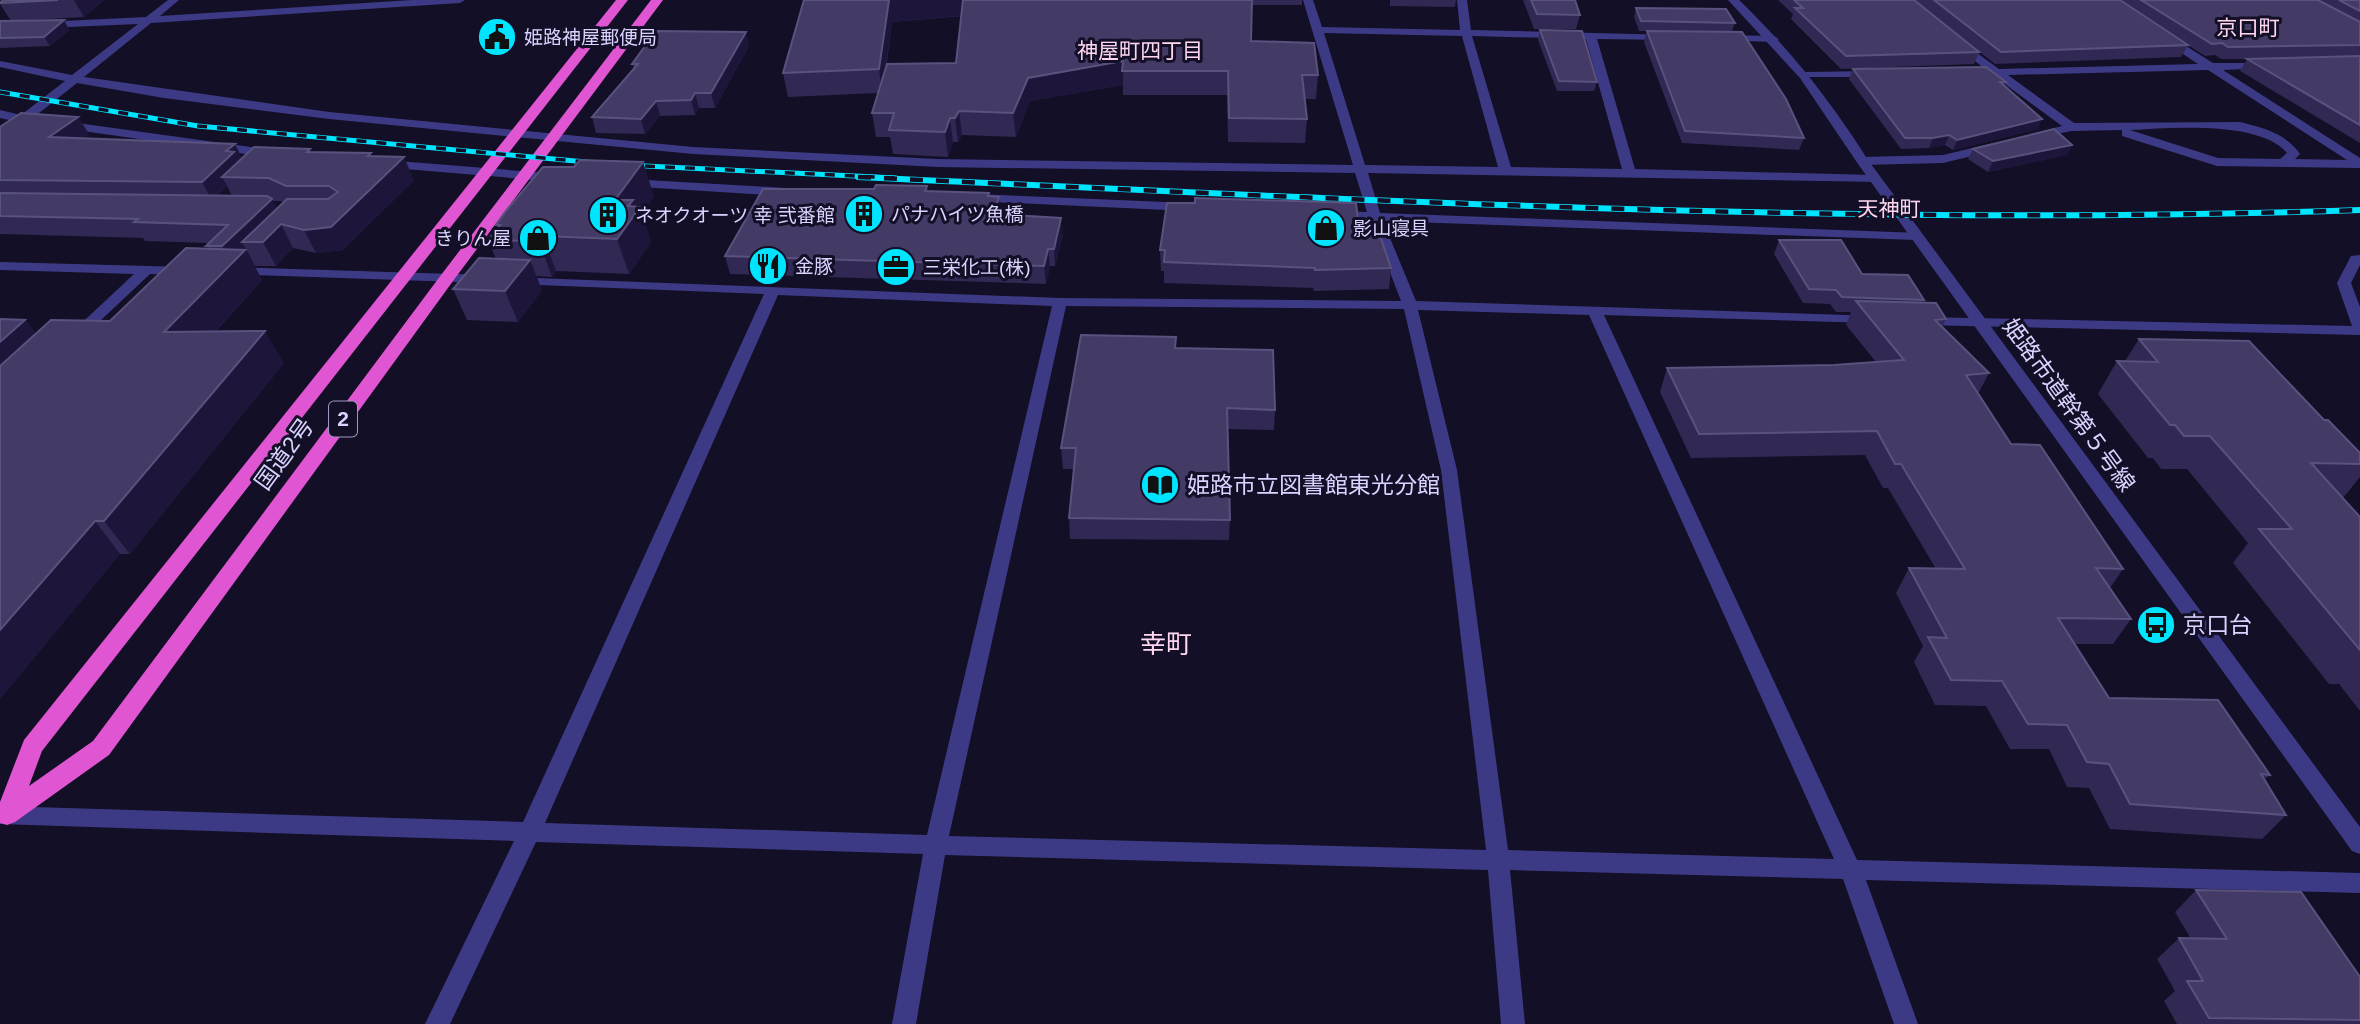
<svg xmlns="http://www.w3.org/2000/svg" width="2360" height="1024" viewBox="0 0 2360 1024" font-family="Helvetica,'Noto Sans JP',sans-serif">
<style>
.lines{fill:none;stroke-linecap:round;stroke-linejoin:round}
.minor{fill:#3d3a85;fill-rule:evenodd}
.tertiary{fill:#3d3a85;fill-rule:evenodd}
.trunk{fill:#e055d1;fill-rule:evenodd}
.rail-far1-casing{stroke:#00e5ff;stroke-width:5}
.rail-casing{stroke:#00e5ff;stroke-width:6}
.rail-far1{stroke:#130f26;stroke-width:3.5;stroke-dasharray:10;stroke-linecap:butt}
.rail{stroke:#130f26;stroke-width:4.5;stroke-dasharray:13;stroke-linecap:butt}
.wall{fill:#312854;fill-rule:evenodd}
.shaded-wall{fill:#1d163a}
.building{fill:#433a66;stroke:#5a527e;stroke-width:2}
.labels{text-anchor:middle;stroke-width:6;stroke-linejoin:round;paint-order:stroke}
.far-poi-label{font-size:19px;fill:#d9d4ff;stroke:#130f26;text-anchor:start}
.far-quarter-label{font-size:21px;fill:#ffd6f0;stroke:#130f26}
.far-neighbourhood-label{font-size:21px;fill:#ffd6f0;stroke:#130f26}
.shield{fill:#130f26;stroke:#9e99be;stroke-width:2}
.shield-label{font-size:21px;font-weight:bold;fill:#d9d4ff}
.street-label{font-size:23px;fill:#d9d4ff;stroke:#130f26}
.poi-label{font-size:23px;fill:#d9d4ff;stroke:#130f26;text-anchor:start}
.quarter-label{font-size:26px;fill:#ffd6f0;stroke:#130f26}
</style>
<rect width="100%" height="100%" fill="#130f26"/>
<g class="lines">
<path class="minor" d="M168,0H179L160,16L412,0H465L460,3L151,23L84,77L329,112L693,147L938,159L1353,165L1303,0H1313L1322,27L1460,30L1457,0H1467L1471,30L1673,35L1674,37L1669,40L1597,39L1635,169L1875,175L1880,176V182L1368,173L1380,213L1921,233V239L1916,240L1383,221L1416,301L1877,316L1879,319L1877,322L1872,323L1604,315L1857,860L2360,873V893L1866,880L1918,1024H1894L1843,879L1510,870L1525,1024H1501L1488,870L945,855L916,1024H892L923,854L536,842L450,1024H425L514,841L0,824V806L523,822L764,294L514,284L507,280L509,277L1060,298L1401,301L1370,220L1335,219L1328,215L1335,211L1367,212L1355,173L938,167L693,154L329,119L164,98L77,83L34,117L273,150L279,154L273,158L26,123L0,142V132L14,121L0,118V110L21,115L65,81L0,67V61L72,75L138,24L0,30V24L146,17ZM1324,33L1462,36L1498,167L1365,165ZM1472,36L1586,39L1622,169L1511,167ZM778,295L1052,306L927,835L545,823ZM1066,306L1404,309L1441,470L1486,850L949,836ZM1418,310L1589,315L1834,859L1508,850L1457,470Z
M1722,35L1774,36L1779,39L1774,42L1718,40L1717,38Z
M2162,36H2170L2213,63H2270L2272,65L2266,68L2223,70L2360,158V168L2217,166L2122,136V130L2071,131L2030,140V134L2062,126L1994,76L1968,75V71L1985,69L1953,44L1962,42L1999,69L2198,64L2162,40ZM2208,70L2347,160L2295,159L2300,154C2285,133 2264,128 2240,122L2074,123L2008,75ZM2130,130C2169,128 2260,120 2287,153L2280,159L2218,158Z
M1805,72L1874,71L1880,74L1874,77H1801L1799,75Z
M1993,143L1997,144V150L1943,163L1862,165L1856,161L1862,157L1943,155Z
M385,160L559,174L565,178L559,182L381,167V161Z
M629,179L786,188L792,192L786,196L624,186L623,183Z
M975,194L1189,203L1196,207L1189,211L970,201L968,198Z
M2360,255V265L2351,283L2360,307V335L1921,325L1914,321L1921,317L2352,326L2337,283L2351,256Z
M0,262L185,267L192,271L185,275L150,274L82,338L77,339L70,335L72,332L134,274L0,270Z
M234,267L486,275L493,279L486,283L229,274L227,271Z"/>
<path class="tertiary" d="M1728,0H1739C1789,48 1831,101 1868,160L2360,827V854L2352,851L1858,164L1800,78Z"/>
<path class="trunk" d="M616,0H628L42,751L29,786L93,741L441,275L651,0H663L453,281L109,755L15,822L7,825L0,823V802L24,740Z"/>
<g class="rail-far1-casing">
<path id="rail-far1" d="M0,92L198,126L597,163
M625,165L896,178"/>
</g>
<g class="rail-casing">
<path id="rail" d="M858,177C1358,200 1859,227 2360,210"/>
</g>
<use href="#rail-far1" class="rail-far1"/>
<use href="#rail" class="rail"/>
</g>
<path class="wall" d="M3,0H104L84,17L11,21L0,4Z
M804,0H1302V5H1252L1251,41L1318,75L1316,99H1305L1307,119L1305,143L1228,142L1227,95H1123V85L1030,101L1016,137L962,135L958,142H953L948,157L893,154L890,137H876L872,113L878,93L788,97L783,73ZM962,16L956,63L886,70L892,22Z
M1390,0H1456L1455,7L1390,6Z
M1523,0H1575L1580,15L1576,29H1534Z
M1778,0H1914L1979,52L1974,64L1841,69L1791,19L1793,14Z
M1914,0H2360V143L2240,71L2247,59H2221L2215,55L2205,56L2188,45L2181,57L1995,64Z
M1636,8L1735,23L1732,31L1804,138L1799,150L1682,143L1644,42L1647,31H1639L1634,17Z
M64,20L69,30L50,46L0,48V21Z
M1540,30L1597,82L1594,91H1557L1538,40Z
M749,46L715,108H699L695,115L660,116L645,134L596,133L592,117L634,69L632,64Z
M1853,69L2006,82L2005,86L2038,129L1953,150L1945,145L1929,148L1901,149L1849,79Z
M78,117L89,134L83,138L242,158L310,149L311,152L372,156L414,180L343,250L316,253L293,248L276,266H255L247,251V252L262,280L215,332L284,363L130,554H120L0,699V319L25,320L36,334L110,321L208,248L206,246L209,243L145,241L143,238L0,234V127ZM227,186L232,196H217ZM273,201H281L283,202L277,208Z
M2072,145L2067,155L1988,172L1968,159L1973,149Z
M927,186L928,191L989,193L990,197L1000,214L1063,235L1055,266H1050L1046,284L730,274L725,256L874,189Z
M654,196L642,213L651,242L629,274L556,271L552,277L536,276L542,290L518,322L467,320L453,289L496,259L488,240L498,228L496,225Z
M1358,221L1391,268L1389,289L1314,291L1313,288L1164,283V271H1161L1160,250Z
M1779,240L1924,300L1923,303L1946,319L1942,327L1989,373L1978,394L2011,444L2123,569L2110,588L2131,619L2113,644H2074L2109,698L2270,775L2264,780L2286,815L2262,839L2110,829L2089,788L2067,787L2049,749H2010L1986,706L1935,705L1914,662L1923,646L1896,593L1909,568L1936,569L1888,488H1883L1865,455L1691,458L1660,392L1667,368L1834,365L1876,362L1846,325L1851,312H1836L1830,304L1803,303L1774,254Z
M2139,339L2324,420L2360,453V477L2343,498L2360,517V711L2339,684H2329L2233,563L2248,543L2187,469H2161L2153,458H2148L2098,394L2117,361H2125Z
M1176,348L1275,410L1274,430L1227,429L1230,520L1229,540L1070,539L1069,518L1074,469H1063L1061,448Z
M2196,890L2360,977V1024H2177L2164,1001L2175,991L2157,959L2179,938L2191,939L2175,912Z"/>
<path class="shaded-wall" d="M74,0H104L84,17Z
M889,0H965L967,15L892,22L882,93L879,69Z
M64,20L69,30L50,46L44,37Z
M746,32L749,46L715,108L711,93Z
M1123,61V85L1030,101L1016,137L1013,113L1028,78Z
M695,93L699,108L695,115L691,100Z
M656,101L660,116L645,134L641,119Z
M959,111L962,135L958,142L955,118Z
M78,117L89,134L60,155L49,137Z
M950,118L953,142L948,157L945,132Z
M2042,119L2038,129L1953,150L1957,140Z
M1949,135L1945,145L1929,148L1933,138Z
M235,144L244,162L222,177L227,186L212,200L202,182L226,151Z
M2072,145L2067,155L1988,172L1993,161Z
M404,157L414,180L343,250L316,253L304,230Z
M643,162L654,196L642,213L651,242L629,274L617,239L615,200Z
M999,197L1000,214L996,231L994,214Z
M272,199L282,217L242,242L262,280L185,364L164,332L232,263L222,246Z
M1061,218L1063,235L1055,266L1054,249Z
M281,224L293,248L276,266L263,242Z
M543,236L556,271L552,277L539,241Z
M1048,249L1050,266L1046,284L1044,266Z
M530,260L542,290L518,322L505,291Z
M25,320L48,351L0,396V342Z
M265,331L284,363L130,554L104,521Z
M95,521L120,554L0,699V630Z"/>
<path class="building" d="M3,0H58L0,3Z
M804,0H889L879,69L783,73Z
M963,0H1252L1251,41L1314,43L1318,75H1302L1307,119L1229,118L1228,71H1122L1123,61L1028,78L1013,113L959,111L955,118H950L945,132L889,130L894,113H872L887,64L956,63Z
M1531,0H1575L1580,15L1537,14Z
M1794,0H1914L1979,52L1846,56L1795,8H1803Z
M1934,0H2120L2188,45L2001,52Z
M2141,0H2318L2360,22V45L2228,47L2222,43L2212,44Z
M2339,0H2360V11Z
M1636,8L1726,9L1735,23L1641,21Z
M64,20L44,37L0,38V21Z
M1540,30L1582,31L1597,82L1559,81Z
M656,31L746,32L711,93H695L691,100L656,101L641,119L592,117L638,64H632Z
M1647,31L1742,32L1786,99L1804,138L1685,131Z
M2360,56V125L2247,59Z
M1986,67L2006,82H2000L2042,119L1957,140L1949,135L1933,138H1905L1853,69Z
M21,113L78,117L49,137L235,144L226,151L234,152L202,182L0,180V127Z
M2054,129L2072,145L1993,161L1973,149Z
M254,147L310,149L307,152L371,153L368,156L404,157L331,227L304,230L281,224L263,242H242L287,199H328L338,192L329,186H286L269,178L222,177Z
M580,160L643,162L615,200H633L628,206L640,207L617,239L543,236L539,241L488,240L500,225H496L505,212L543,167H574Z
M876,185L927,186L925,191L989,193L988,196L999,197L994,214L1061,218L1054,249H1048L1044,266L725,256L763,189H874Z
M0,193L267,196L272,199L222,246H206L228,225L134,222L138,219L0,216Z
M1195,198L1356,203L1358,221H1375L1391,268L1315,270V268L1164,262L1165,250H1160L1167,203H1195Z
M1779,240H1841L1862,274L1908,275L1924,300L1842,297L1836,290L1809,289Z
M186,248L245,250L164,332L265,331L104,521H95L0,630V366L51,320L110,321Z
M479,258L530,260L505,291L453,289Z
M1856,301L1936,303L1946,319L1935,320L1989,373L1966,375L2011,444L2040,445L2123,569L2096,568L2131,619L2058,618L2109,698L2218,700L2270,775L2261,774L2286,815L2130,804L2109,764L2087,762L2067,725L2028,724L2002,681L1951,680L1928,637L1947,638L1909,568L1965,569L1901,464H1895L1877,431L1699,434L1667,368L1834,365L1904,360Z
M0,319L25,320L0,342Z
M1081,335L1176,337L1175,348L1273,350L1275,410L1227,408L1230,520L1069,518L1076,448H1061Z
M2139,339L2249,341L2324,420H2328L2360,453V464L2311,463L2360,517V650L2259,529H2292L2210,436H2184L2175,425H2170L2117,361L2158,362Z
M2196,890L2301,892L2360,977V1020L2209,1018L2187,981H2203L2179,938L2227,939Z"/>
<defs>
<g id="civic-disc" transform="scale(2.0125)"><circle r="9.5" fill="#00e5ff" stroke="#130f26"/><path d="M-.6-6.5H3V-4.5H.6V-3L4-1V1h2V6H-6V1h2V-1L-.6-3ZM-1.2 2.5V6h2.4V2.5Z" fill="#111"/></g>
<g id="building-disc" transform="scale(2.0125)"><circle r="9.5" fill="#00e5ff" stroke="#130f26"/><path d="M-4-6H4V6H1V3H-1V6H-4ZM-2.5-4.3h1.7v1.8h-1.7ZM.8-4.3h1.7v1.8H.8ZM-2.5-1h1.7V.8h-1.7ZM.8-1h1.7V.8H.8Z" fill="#111"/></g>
<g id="shop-disc" transform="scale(2.0125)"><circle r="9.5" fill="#00e5ff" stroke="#130f26"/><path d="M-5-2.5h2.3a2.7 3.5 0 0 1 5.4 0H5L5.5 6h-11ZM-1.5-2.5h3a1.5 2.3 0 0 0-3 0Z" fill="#111"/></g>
<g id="restaurant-disc" transform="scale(2.0125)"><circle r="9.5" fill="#00e5ff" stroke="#130f26"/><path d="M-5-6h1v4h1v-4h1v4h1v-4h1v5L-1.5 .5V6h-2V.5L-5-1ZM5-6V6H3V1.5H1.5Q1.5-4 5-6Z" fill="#111"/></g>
<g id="office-disc" transform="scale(2.0125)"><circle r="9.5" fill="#00e5ff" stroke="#130f26"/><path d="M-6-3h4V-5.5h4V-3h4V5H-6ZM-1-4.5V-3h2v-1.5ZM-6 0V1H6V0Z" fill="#111"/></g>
<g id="library-disc" transform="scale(2.0125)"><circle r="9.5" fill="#00e5ff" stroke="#130f26"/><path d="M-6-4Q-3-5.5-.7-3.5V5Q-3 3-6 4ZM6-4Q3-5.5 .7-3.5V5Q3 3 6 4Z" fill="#111"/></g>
<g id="bus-disc" transform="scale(2.0125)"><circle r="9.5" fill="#00e5ff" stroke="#130f26"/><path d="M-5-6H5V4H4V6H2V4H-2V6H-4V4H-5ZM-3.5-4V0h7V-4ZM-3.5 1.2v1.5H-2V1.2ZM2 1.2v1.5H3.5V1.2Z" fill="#111"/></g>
</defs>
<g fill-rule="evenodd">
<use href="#civic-disc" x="497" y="37"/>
<use href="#building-disc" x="864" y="214"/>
<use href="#building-disc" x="608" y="215"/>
<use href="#shop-disc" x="1326" y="228"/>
<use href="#shop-disc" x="538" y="238"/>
<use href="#restaurant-disc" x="768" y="266"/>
<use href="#office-disc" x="896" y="267"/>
<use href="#library-disc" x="1160" y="485"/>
<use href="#bus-disc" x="2156" y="625"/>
</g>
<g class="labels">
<g class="far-poi-label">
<text x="524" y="44">姫路神屋郵便局</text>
<text x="891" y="221">パナハイツ魚橋</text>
<text x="635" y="222">ネオクオーツ 幸 弐番館</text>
<text x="1353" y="235">影山寝具</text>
<text x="511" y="245" text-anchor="end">きりん屋</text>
<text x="795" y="273">金豚</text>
<text x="923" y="274">三栄化工(株)</text>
</g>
<g class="far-quarter-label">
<text x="2248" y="35">京口町</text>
<text x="1889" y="216">天神町</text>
</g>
<g class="far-neighbourhood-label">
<text x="1140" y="58">神屋町四丁目</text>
</g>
<rect class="shield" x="329" y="401.5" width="28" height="35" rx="5"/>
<g class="shield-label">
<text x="343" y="426">2</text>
</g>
<g class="street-label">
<text transform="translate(2069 405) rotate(54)" y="8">姫路市道幹第５号線</text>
<text transform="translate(284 454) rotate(-54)" y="8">国道2号</text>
</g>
<g class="poi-label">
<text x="1187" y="493">姫路市立図書館東光分館</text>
<text x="2183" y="633">京口台</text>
</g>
<g class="quarter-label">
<text x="1166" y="653">幸町</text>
</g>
</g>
</svg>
